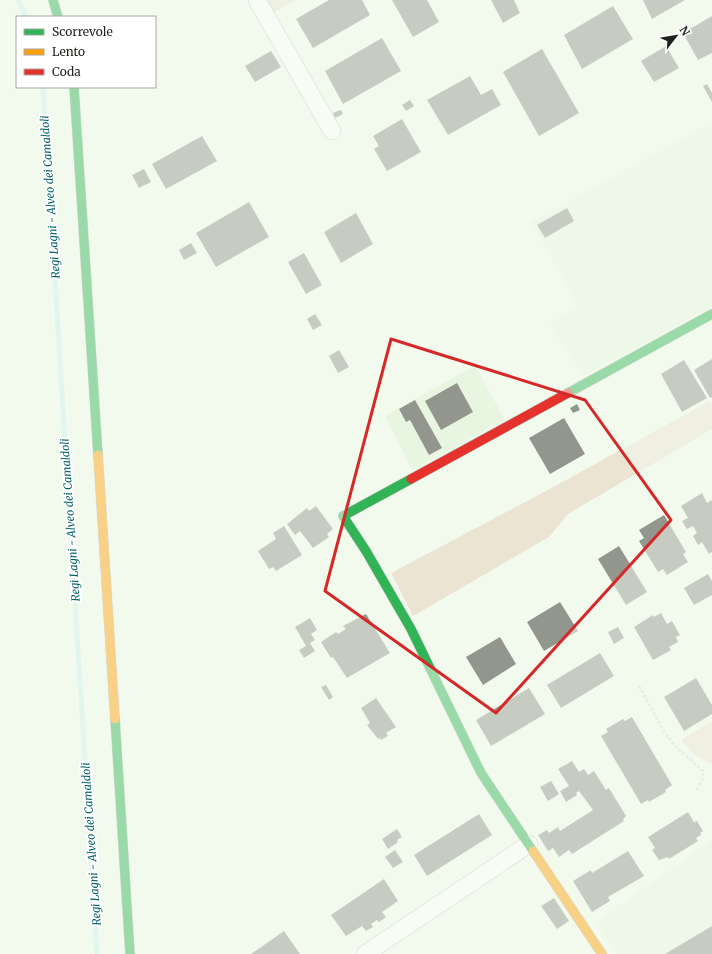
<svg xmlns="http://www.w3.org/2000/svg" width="712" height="954" viewBox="0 0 712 954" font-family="Merriweather,serif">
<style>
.built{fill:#e8f6e1}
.green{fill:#ece4d2}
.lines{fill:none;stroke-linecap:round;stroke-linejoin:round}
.stream{stroke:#ceefee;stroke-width:5}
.building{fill:#93968d}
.street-casing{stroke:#b1b7ae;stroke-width:18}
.fast-casing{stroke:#b1b7ae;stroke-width:10}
.slow-casing{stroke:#b1b7ae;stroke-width:10}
.jam-casing{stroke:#b1b7ae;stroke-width:10}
.path{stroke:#dadcd9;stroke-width:2.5;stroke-dasharray:3 2;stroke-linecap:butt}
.street{stroke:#fdfefc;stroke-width:17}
.fast{stroke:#30b455;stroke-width:9}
.slow{stroke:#ff9f0a;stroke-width:9}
.jam{stroke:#e5322d;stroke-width:9}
.marked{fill:none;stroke:#d62828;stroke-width:3;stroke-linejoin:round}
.labels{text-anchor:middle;stroke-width:4;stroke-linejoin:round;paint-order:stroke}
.water-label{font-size:11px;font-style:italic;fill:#036167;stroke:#fff}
</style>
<rect width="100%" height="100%" fill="#f2faee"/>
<path class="built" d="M712,122V306L584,376L549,323L578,306L531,222Z
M475,365L505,420L412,470L385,416Z
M712,840V954H616L596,922Z"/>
<path class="green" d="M266,0H296L273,13Z
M710,401L712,405V429L568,514L549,537L413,616L391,573L546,491Z
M712,721V764C698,760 690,751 681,740Z"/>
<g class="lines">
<path class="stream" d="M18,0L26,17
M43,87L97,954"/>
</g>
<path class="building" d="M329,0H362L370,15L313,48L296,19Z
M392,0H427L439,22L413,37Z
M491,0H514L520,13L503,23Z
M643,0H685L652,19Z
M613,6L633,39L582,69L564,35Z
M712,16V53L698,60L683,33Z
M382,38L401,71L343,104L325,71Z
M666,46L679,68L654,82L641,61Z
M542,49L579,113L539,136L503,72Z
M271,51L281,67L255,82L245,66Z
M470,76L481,95L492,89L501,105L448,135L427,100Z
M707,84L712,93V102L703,86Z
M410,100L414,106L406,111L402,105Z
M341,110L343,114L335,118L333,113Z
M402,119L421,152L387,171L374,149L379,146L373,136Z
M202,136L217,161L166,189L152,164Z
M144,169L151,182L139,188L132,175Z
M249,202L269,237L216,267L196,233Z
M567,208L574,221L545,238L537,225Z
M356,213L373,244L341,263L324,232Z
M191,243L197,253L184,260L179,250Z
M304,253L322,285L306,294L288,262Z
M315,314L322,325L313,330L307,319Z
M339,350L349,367L338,373L329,356Z
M712,359V397L710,398L694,370Z
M684,360L707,398L682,412L661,374Z
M457,383L473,412L441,430L425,401Z
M415,400L442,448L429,455L410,420L406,422L399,409Z
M577,404L580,410L573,413L570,408Z
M564,418L585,454L550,474L529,438Z
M702,493L707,503L712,500V552L709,554L702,542L698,545L693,536L697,533L693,526L687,529L682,521L688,518L681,506Z
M316,506L333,529L327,534L329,537L313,548L300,531L295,535L287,524L307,508L309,511Z
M664,515L686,552L683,554L688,562L667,575L663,569L658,572L639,541L644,538L639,530Z
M284,526L302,555L276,571L273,567L269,569L258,551L276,539L273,533Z
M619,546L647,592L626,605L598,559Z
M708,574L712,581V595L694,605L684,588Z
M560,602L578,631L544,651L527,622Z
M661,613L667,624L672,621L680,635L676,637L678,642L669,647L671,650L653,660L634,627L653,615L654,617Z
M366,614L390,653L347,678L333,657L331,658L321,642L336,632L338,634L346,629L343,626Z
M310,618L317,630L311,634L315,640L310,643L315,651L304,658L299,650L306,646L295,627Z
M618,627L624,638L614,644L608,632Z
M500,637L516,664L483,685L466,657Z
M600,653L614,676L561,708L547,685Z
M696,678L712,705V714L684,731L664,697Z
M326,685L333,697L329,700L321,687Z
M529,688L545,714L491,746L476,720Z
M376,698L396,727L386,733L388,736L381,740L380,738L378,739L367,725L370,723L361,708Z
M632,717L672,785L665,790L666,792L649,802L648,800L641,804L601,736L608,732L606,729L623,719L625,721Z
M572,761L579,772L584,769L588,775L594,771L606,790L609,788L626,816L623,819L624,821L572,854L569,850L559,857L553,848L548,851L538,835L547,830L549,833L558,827L560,831L593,810L579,791L576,793L577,795L566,802L560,791L569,786L558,769Z
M551,781L559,794L548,801L540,787Z
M688,812L694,822L697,821L703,831L700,833L701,835L696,838L698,841L669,859L668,857L659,860L652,850L655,848L648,837Z
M479,814L492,835L427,876L414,855Z
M397,829L402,837L397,840L398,842L388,849L382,839Z
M395,850L403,862L393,868L385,857Z
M628,851L644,876L608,897L610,901L592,912L573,881L591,870L592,873Z
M384,879L398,901L382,912L386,917L379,922L377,920L371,924L373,927L366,931L362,926L346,936L331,915Z
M554,898L569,921L557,929L541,906Z
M712,926V954H665Z
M284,931L300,954H251Z"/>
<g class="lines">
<g class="street-casing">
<path id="street" d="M257,0L332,131
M365,954L529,844"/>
</g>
<g class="fast-casing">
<path id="fast" d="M53,0L58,17
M74,87L98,455
M568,393L712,314
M411,479L343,516L366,551L411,629L481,773L533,851
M115,719L130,954"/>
</g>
<g class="slow-casing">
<path id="slow" d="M98,455L115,719
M533,851L602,954"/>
</g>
<g class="jam-casing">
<path id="jam" d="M411,479L568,393"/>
</g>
<path class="path" d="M639,686L665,733L675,746L703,771V778L697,790"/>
<use href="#street" class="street"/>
<use href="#fast" class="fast"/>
<use href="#slow" class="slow"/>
<use href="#jam" class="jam"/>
</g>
<path d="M0 0H712V954H0ZM391,339L585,400L671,520L496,713L325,591Z" fill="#f2faee" fill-opacity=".55" fill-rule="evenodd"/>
<path class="marked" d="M391,339L585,400L671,520L496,713L325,591Z"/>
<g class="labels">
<g class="water-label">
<text transform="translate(50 197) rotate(-94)" y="4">Regi Lagni - Alveo dei Camaldoli</text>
<text transform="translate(70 520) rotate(-94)" y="4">Regi Lagni - Alveo dei Camaldoli</text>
<text transform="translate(91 844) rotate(-94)" y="4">Regi Lagni - Alveo dei Camaldoli</text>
</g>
</g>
<rect x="16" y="16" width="140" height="72" fill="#ffffff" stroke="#a5a7a3"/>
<rect x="24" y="29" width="20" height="6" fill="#30b455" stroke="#a5a7a3"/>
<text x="52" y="36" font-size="12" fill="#1d221a">Scorrevole</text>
<rect x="24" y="49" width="20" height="6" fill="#ff9f0a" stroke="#a5a7a3"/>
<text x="52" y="56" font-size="12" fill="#1d221a">Lento</text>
<rect x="24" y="69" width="20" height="6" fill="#e5322d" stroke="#a5a7a3"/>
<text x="52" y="76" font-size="12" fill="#1d221a">Coda</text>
<g transform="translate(676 36) rotate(59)" stroke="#ffffff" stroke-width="3" paint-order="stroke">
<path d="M0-3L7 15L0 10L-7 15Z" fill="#1d221a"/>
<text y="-6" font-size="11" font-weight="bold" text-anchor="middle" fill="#1d221a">N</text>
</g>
</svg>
